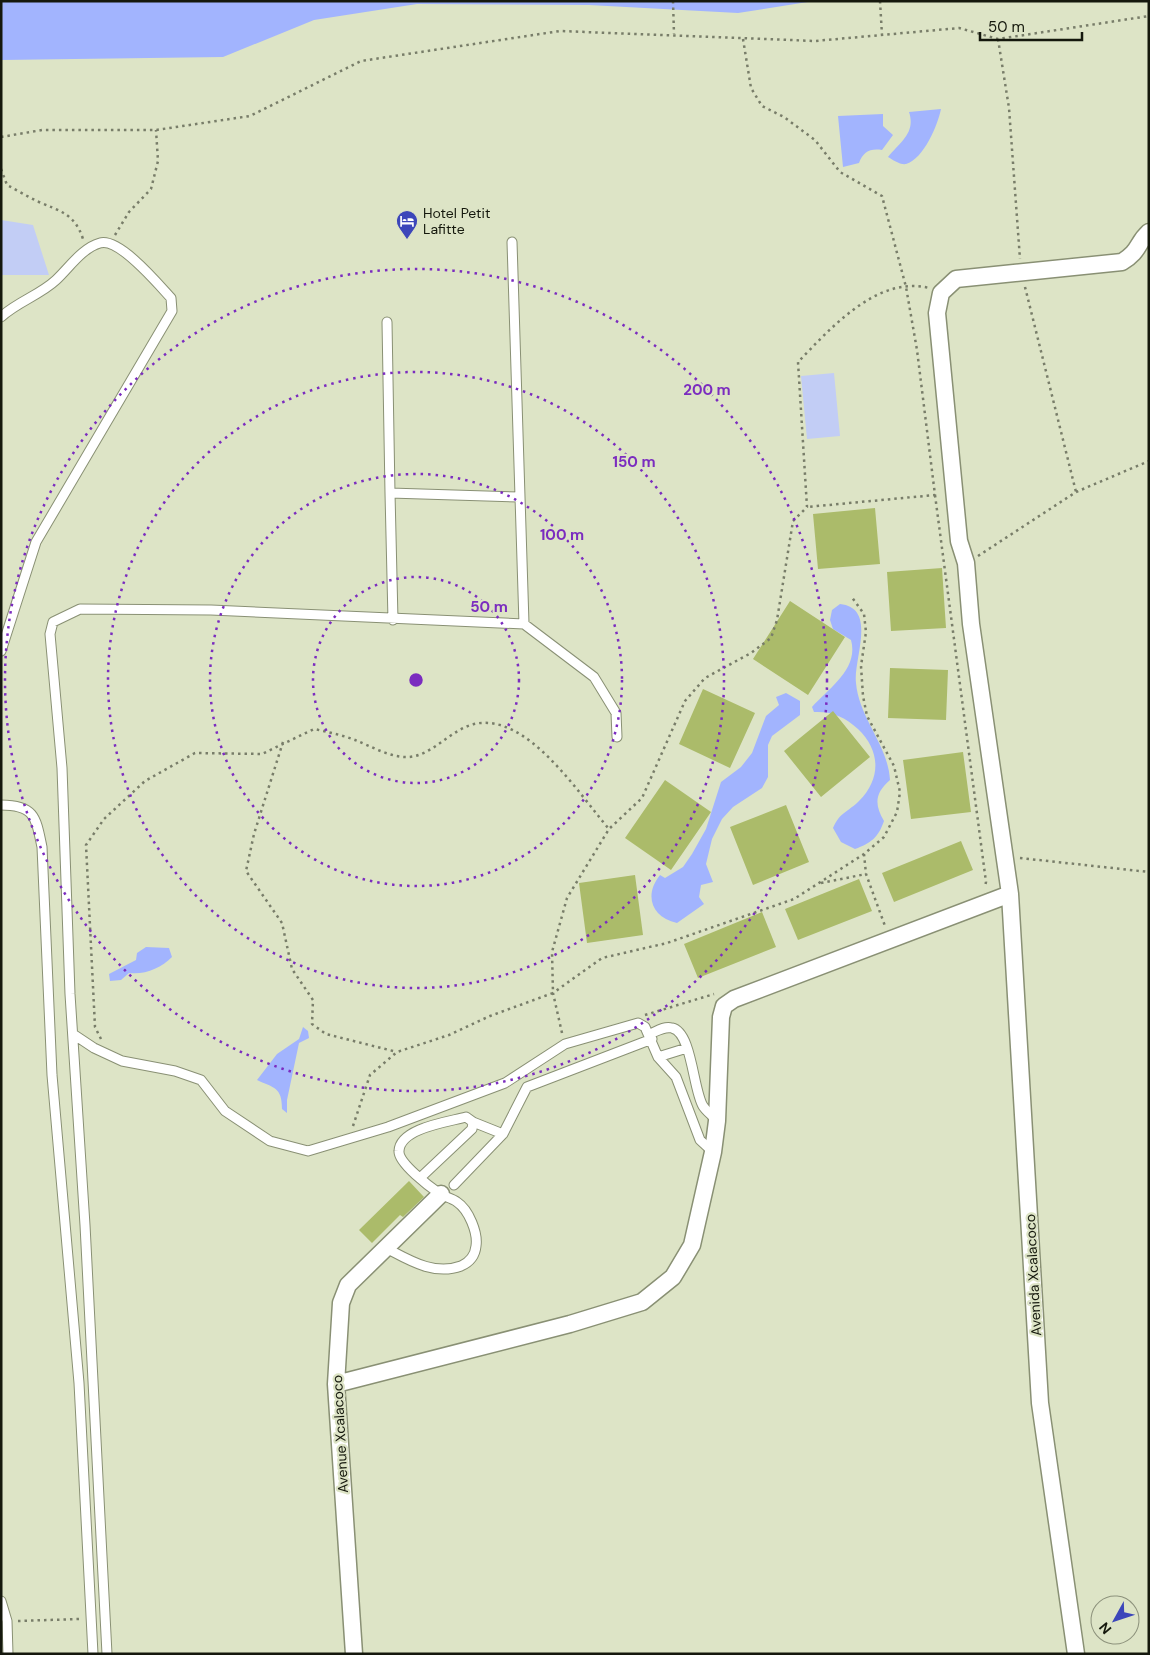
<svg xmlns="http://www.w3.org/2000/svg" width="1150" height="1655" viewBox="0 0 1150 1655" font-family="'DM Sans',sans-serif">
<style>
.green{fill:#c2cdf5}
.water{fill:#a2b4fe}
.building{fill:#abbb6a}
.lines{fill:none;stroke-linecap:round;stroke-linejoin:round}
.lane-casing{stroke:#899074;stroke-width:11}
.street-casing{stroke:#899074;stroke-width:19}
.path{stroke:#787d69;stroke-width:2.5;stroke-dasharray:2.5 4;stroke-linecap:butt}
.lane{stroke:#fff;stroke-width:9}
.street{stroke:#fff;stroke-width:16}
.ring{fill:none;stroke:#7b2cbf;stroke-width:2.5;stroke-dasharray:2.5 5}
.labels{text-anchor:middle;stroke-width:4.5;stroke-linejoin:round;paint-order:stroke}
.poi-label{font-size:14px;fill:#15180d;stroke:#dde4c6;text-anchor:start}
.street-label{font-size:14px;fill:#15180d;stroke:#dde4c6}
.centre{fill:#7b2cbf;stroke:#dde4c6;stroke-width:2.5}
.ring-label{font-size:15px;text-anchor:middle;font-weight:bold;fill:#7b2cbf;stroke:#dde4c6;stroke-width:4.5;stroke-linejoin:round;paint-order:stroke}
</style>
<rect width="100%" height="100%" fill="#dde4c6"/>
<path class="green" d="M1,220L33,225L49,275H1Z
M834,373L840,436L807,439L801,376Z"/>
<path class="water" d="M1,1H814L738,13L589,5L417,4L314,20L223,57L1,60Z
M941,109C938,124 924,159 906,164C900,165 893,160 888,157C900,142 916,133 909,112Z
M883,114V126L893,135L882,150C870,148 863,152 859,163L843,167L838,116Z
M840,604C878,608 853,659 856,683C859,718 888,745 890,780C875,793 874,804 884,821C878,838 871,843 855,849L841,842L833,828C840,812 848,812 859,801C881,779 881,751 858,729C845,717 832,711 814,712L812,707C829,688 859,669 851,640L833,629L830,620L832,610Z
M786,693L800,701V715L772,736L768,745V777L762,788L733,807L722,819L712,839L706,864L713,882L701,885L699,897L704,904L677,923C651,917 644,895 660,875L665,878L683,867L692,854L706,829L721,782L741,767L752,753L766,716L779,705L776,697Z
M146,947L169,948L172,957C161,968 145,975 129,973L121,980L110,981L109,974L136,960L137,953Z
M303,1027L308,1031L309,1038L299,1043L287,1100V1113L282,1109C282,1087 274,1088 257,1080L277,1054L299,1039Z"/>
<path class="building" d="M875,508L880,564L818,569L813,514Z
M942,568L946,628L891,631L887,572Z
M790,601L845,637L808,695L753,659Z
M890,668L948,670L946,720L888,718Z
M703,689L755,713L730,768L679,744Z
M833,711L870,757L821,797L784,751Z
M963,752L971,812L911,819L903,760Z
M665,780L711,812L671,870L625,838Z
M786,805L809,862L753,885L730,827Z
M961,841L973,870L894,902L882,873Z
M635,875L643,935L587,943L579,883Z
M859,879L872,911L798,940L785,909Z
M762,912L776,947L698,978L684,944Z
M409,1181L424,1197L403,1217L400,1215L372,1243L359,1230Z"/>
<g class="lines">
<g class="lane-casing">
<path id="lane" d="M512,242L524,624
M1,317C17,302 40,295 56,280C69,268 82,248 100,243C119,237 159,285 171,298L172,311L36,542L1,651
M387,322L390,493
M393,620L390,493L520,497
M1,805C35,805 36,818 42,847L52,1075L79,1383L93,1654
M73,1034L94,1048L122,1061L175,1071L201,1080L225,1111L270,1141L308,1151L388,1127L505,1083L565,1044L638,1023L645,1027L658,1057L676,1077L700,1140L713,1152
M650,1034C657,1031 664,1026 672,1028C692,1032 693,1090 703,1106C706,1111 712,1115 716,1120
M658,1057L687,1048
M473,1122L503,1134
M454,1185L503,1134L527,1087L652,1039
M386,1248C409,1260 434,1276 461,1266C470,1262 475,1256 476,1246C478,1233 469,1210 457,1202C452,1198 445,1197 440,1194C430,1187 398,1163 399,1151C400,1128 448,1122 466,1117L473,1122L472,1129L420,1178
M1,1601L7,1621L8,1654
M107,1654L85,1225L70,994L62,768L50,634L53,622L80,609L211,610L524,624L594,677L616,713L617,737"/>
</g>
<g class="street-casing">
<path id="street" d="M336,1384L570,1324L642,1302L673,1277L692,1245L713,1152L717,1121L721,1017L724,1006L734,999L1010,894
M354,1654L336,1384L341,1303L348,1285L441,1194
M1076,1654L1040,1403L1010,894L971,624L966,563L959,541L937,313L941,293L956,279L1122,262C1140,251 1136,244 1149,232"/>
</g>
<path class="path" d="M673,1L674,34
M880,1L882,35
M743,39L751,88L762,106L784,117L815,140L840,172L882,196L906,287L917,350L935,495L807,507
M998,39L1009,108L1020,259
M1,137L42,130H156L250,116L361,61L560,31L815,41L959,28L998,39L1149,16
M1,169L7,185C17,190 28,197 39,202C60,211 75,214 83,239
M115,235L129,212L151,189L158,161L156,130
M1025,287L1076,492
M935,495L986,882L985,887
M978,556L1076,492L1149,461
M283,742L254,834L246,871L282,923L292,969L313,1000L312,1024L326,1034L397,1052
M864,854L866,874L885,926
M1020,858L1149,872
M821,883L866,874
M645,1015L714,994
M562,1033L553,993L602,958L667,943L794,899L864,854L884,837L897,812L900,792L894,766L867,716L863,696L861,666L866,632L864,614L851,596
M101,1039L95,1027L86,845L104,819L145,781L195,753L262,754L314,729C328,732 342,735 355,740C371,746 390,758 409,757C433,755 450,730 474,724C527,712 578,793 609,829
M353,1126L370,1075L397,1052L449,1035L490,1016L553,993L552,952L567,898L609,829L642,798L685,701L705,678L751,653L771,638L777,620L793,521L807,507L798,362C830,329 877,275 929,288
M18,1621L80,1619"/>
<use href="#lane" class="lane"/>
<use href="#street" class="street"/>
</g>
<g class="ring">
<circle cx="416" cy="680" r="103"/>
<circle cx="416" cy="680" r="206"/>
<circle cx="416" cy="680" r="308"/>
<circle cx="416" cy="680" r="411"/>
</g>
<defs>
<g id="hotel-pin" transform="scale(1.125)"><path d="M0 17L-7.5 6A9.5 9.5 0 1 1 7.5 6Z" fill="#3c46ba" stroke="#dde4c6"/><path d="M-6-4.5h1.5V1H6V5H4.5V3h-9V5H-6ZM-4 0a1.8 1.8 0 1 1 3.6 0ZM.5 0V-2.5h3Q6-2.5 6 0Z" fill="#fff"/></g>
</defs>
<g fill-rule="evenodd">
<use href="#hotel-pin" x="407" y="221"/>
</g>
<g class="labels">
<g class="poi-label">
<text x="423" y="218">Hotel Petit<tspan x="423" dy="16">Lafitte</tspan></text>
</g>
<g class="street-label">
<text transform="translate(1033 1275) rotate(-93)" y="5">Avenida Xcalacoco</text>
<text transform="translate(340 1434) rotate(-93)" y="5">Avenue Xcalacoco</text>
</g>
</g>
<circle cx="416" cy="680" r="8" class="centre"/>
<g class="ring-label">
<text x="707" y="395">200 m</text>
<text x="634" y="467">150 m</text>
<text x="562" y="540">100 m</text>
<text x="489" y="612">50 m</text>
</g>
<rect width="1150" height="1655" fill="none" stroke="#15180d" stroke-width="5"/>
<g transform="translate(1115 1620) rotate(230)"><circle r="24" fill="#dde4c6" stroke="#8d927c"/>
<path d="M0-4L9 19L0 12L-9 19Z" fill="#3c46ba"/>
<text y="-8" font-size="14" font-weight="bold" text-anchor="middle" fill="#15180d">N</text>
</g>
<path d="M980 32v8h102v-8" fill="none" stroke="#15180d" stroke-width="2.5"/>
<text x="988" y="32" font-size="15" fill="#15180d" stroke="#dde4c6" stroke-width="4" paint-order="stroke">50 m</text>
</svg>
